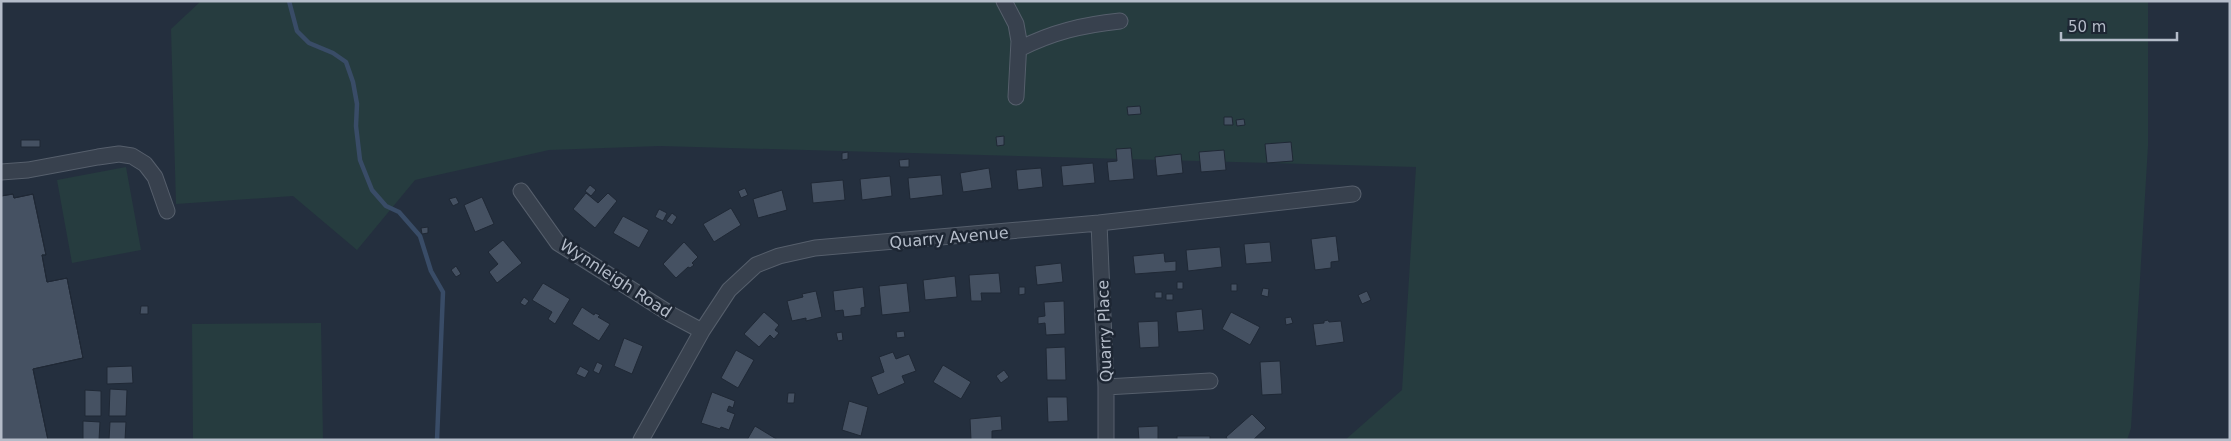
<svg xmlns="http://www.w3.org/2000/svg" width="2231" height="441" viewBox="0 0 2231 441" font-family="'DejaVu Sans',sans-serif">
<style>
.green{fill:#263c3f}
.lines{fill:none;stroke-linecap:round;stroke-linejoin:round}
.stream{stroke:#394c67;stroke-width:4.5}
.building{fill:#455162;stroke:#1f2835}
.minor-casing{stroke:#565f6c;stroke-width:17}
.minor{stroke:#38414e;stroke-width:15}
.labels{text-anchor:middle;stroke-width:5;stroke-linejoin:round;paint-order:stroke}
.street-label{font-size:16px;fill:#b4bcc9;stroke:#1d2633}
</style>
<rect width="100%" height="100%" fill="#242f3e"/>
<path class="green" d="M201,1H2148V146L2131,428L2127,440H1345L1402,390L1416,167L660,146L549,150L415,180L357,250L293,196L176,204L171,29Z
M126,167L141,250L72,263L57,180Z
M321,323L323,440H193L192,324Z"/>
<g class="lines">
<path class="stream" d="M289,1L297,31L309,43L333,53L346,62L353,82L357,104L356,126L360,160L372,190L386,206L399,212L420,236L431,271L443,292L437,440"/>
</g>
<path class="building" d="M1140,106L1141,114L1128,115L1127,107Z
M1224,117H1232L1233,125H1224Z
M1244,119L1245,125L1237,126L1236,120Z
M1004,136V145L997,146L996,137Z
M21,140H40V147H21Z
M1291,142L1293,161L1267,163L1265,144Z
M1131,148L1134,179L1109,181L1107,162L1117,161L1116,149Z
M1224,150L1226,170L1201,172L1199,152Z
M848,152V159L842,160V153Z
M1181,154L1183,173L1157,176L1155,157Z
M909,159V167H900L899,160Z
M1093,163L1095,183L1063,186L1061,166Z
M989,168L992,188L963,192L960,173Z
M1041,168L1043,187L1018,190L1016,170Z
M941,175L943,195L910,199L908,178Z
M890,176L892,196L862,200L860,179Z
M843,180L845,200L813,203L811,183Z
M590,185L596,190L591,196L585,191Z
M745,188L748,195L741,198L738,191Z
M782,190L787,210L758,218L753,199Z
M586,193L598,203L608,193L617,201L595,228L573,209Z
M13,194L14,198L33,194L46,255H42L47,282L67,278L83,358L33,369L48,440H2L1,435V196Z
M13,194L14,198L33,194L46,255H42L47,282L67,278L83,358L33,369L48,440H1V196Z
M456,197L459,203L453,206L449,199Z
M482,197L494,224L475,232L464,205Z
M731,208L741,225L714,242L703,224Z
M659,209L667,213L663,221L655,217Z
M672,213L677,217L672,225L666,221Z
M623,216L649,230L639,248L613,233Z
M428,227V233L422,234L421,228Z
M1336,236L1339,261L1331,262V268L1315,270L1311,239Z
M503,240L522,263L497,283L489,272L498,264L488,252Z
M684,242L698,257L692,263L694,265L690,268L688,267L676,278L663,264Z
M1270,242L1272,262L1246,264L1244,244Z
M1220,247L1222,267L1188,271L1186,250Z
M1164,253L1165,262L1176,261V271L1135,274L1133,256Z
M1061,263L1063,282L1037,285L1035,266Z
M456,266L461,274L456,277L451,270Z
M999,273L1001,293H981L982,301H971L969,275Z
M955,276L957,297L925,300L923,280Z
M1177,282H1183V289H1177Z
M543,283L570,299L555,324L548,319L552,312L532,300Z
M907,283L910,312L882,315L879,286Z
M1231,284H1237V291H1231Z
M863,287L865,307L861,308V315L844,317L843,310L835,311L833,291Z
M1019,287H1025V294L1019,295Z
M1263,288L1269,289L1268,297L1261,295Z
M816,291L822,317L806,321V318L792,321L787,301L803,297L802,294Z
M1367,291L1371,300L1362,304L1358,295Z
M1155,292H1162V298H1155Z
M1166,294H1173V300H1166Z
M524,297L529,301L525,306L520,303Z
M1064,301L1065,334L1046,335L1045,323L1038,324V317L1045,316L1044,302Z
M141,306H148V314H140Z
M582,307L594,315L595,313L600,315L598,317L610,324L599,341L572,324Z
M1202,309L1204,330L1178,332L1176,312Z
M764,312L779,325L775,330L779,333L774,339L770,335L759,347L744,334Z
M1231,312L1260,327L1250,345L1222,329Z
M1291,317L1293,323L1286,325L1285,318Z
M1328,320L1329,322L1341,321L1344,342L1316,346L1313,324L1324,323V321Z
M1158,321L1159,347L1140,348L1138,322Z
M904,331L905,337L897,338L896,332Z
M842,332L843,340L838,341L836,333Z
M624,338L643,346L632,374L614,366Z
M1065,347L1066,380H1047L1046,348Z
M736,350L754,360L738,388L721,378Z
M893,352L896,359L909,354L916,371L902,376L905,383L878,395L871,377L884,372L879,357Z
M1280,361L1282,394L1262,395L1260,362Z
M597,362L603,365L599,374L593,371Z
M943,365L971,382L961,399L933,382Z
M132,366L133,383L107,384V367Z
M580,366L589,371L585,378L576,374Z
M1004,370L1009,377L1001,383L996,376Z
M110,389L127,390L126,416H109Z
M85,390L101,391V416H85Z
M712,392L735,401L733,408L729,406L727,411L735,414L729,430L721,427L720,429L701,423Z
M788,393H795L794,403H787Z
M1047,397H1067L1068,421L1048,422Z
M849,401L868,407L861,436L842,430Z
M1252,414L1266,428L1253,440H1228L1226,437Z
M1001,416L1002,430L992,431V440H971L970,419Z
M83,421L100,422L99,440H83Z
M110,422H126L125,440H109Z
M755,426L778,440H747Z
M1158,426V440H1139L1138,427Z
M1177,436H1210V440H1177Z"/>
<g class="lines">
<g class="minor-casing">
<path id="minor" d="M1004,1L1016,24L1019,41L1016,97
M1019,49C1053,32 1082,25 1120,21
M1,172L28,170L98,157L119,154L132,156L145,164L155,177L167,211
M521,191L558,243L672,315L702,331
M1099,223L1106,387V440
M1106,387L1210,381
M641,440L702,331L729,290L756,265L779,256L815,248L1099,223L1353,194"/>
</g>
<use href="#minor" class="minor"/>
</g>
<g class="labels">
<g class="street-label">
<text transform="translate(949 237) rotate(-5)" y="6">Quarry Avenue</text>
<text transform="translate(616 278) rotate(33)" y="6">Wynnleigh Road</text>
<text transform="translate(1104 331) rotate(-92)" y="6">Quarry Place</text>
</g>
</g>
<rect width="2231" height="441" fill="none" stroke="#b4bcc9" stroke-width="5"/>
<path d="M2061 32v8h116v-8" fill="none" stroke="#b4bcc9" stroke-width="2.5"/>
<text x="2068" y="32" font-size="15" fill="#b4bcc9" stroke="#1d2633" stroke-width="4" paint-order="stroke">50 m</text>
</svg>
